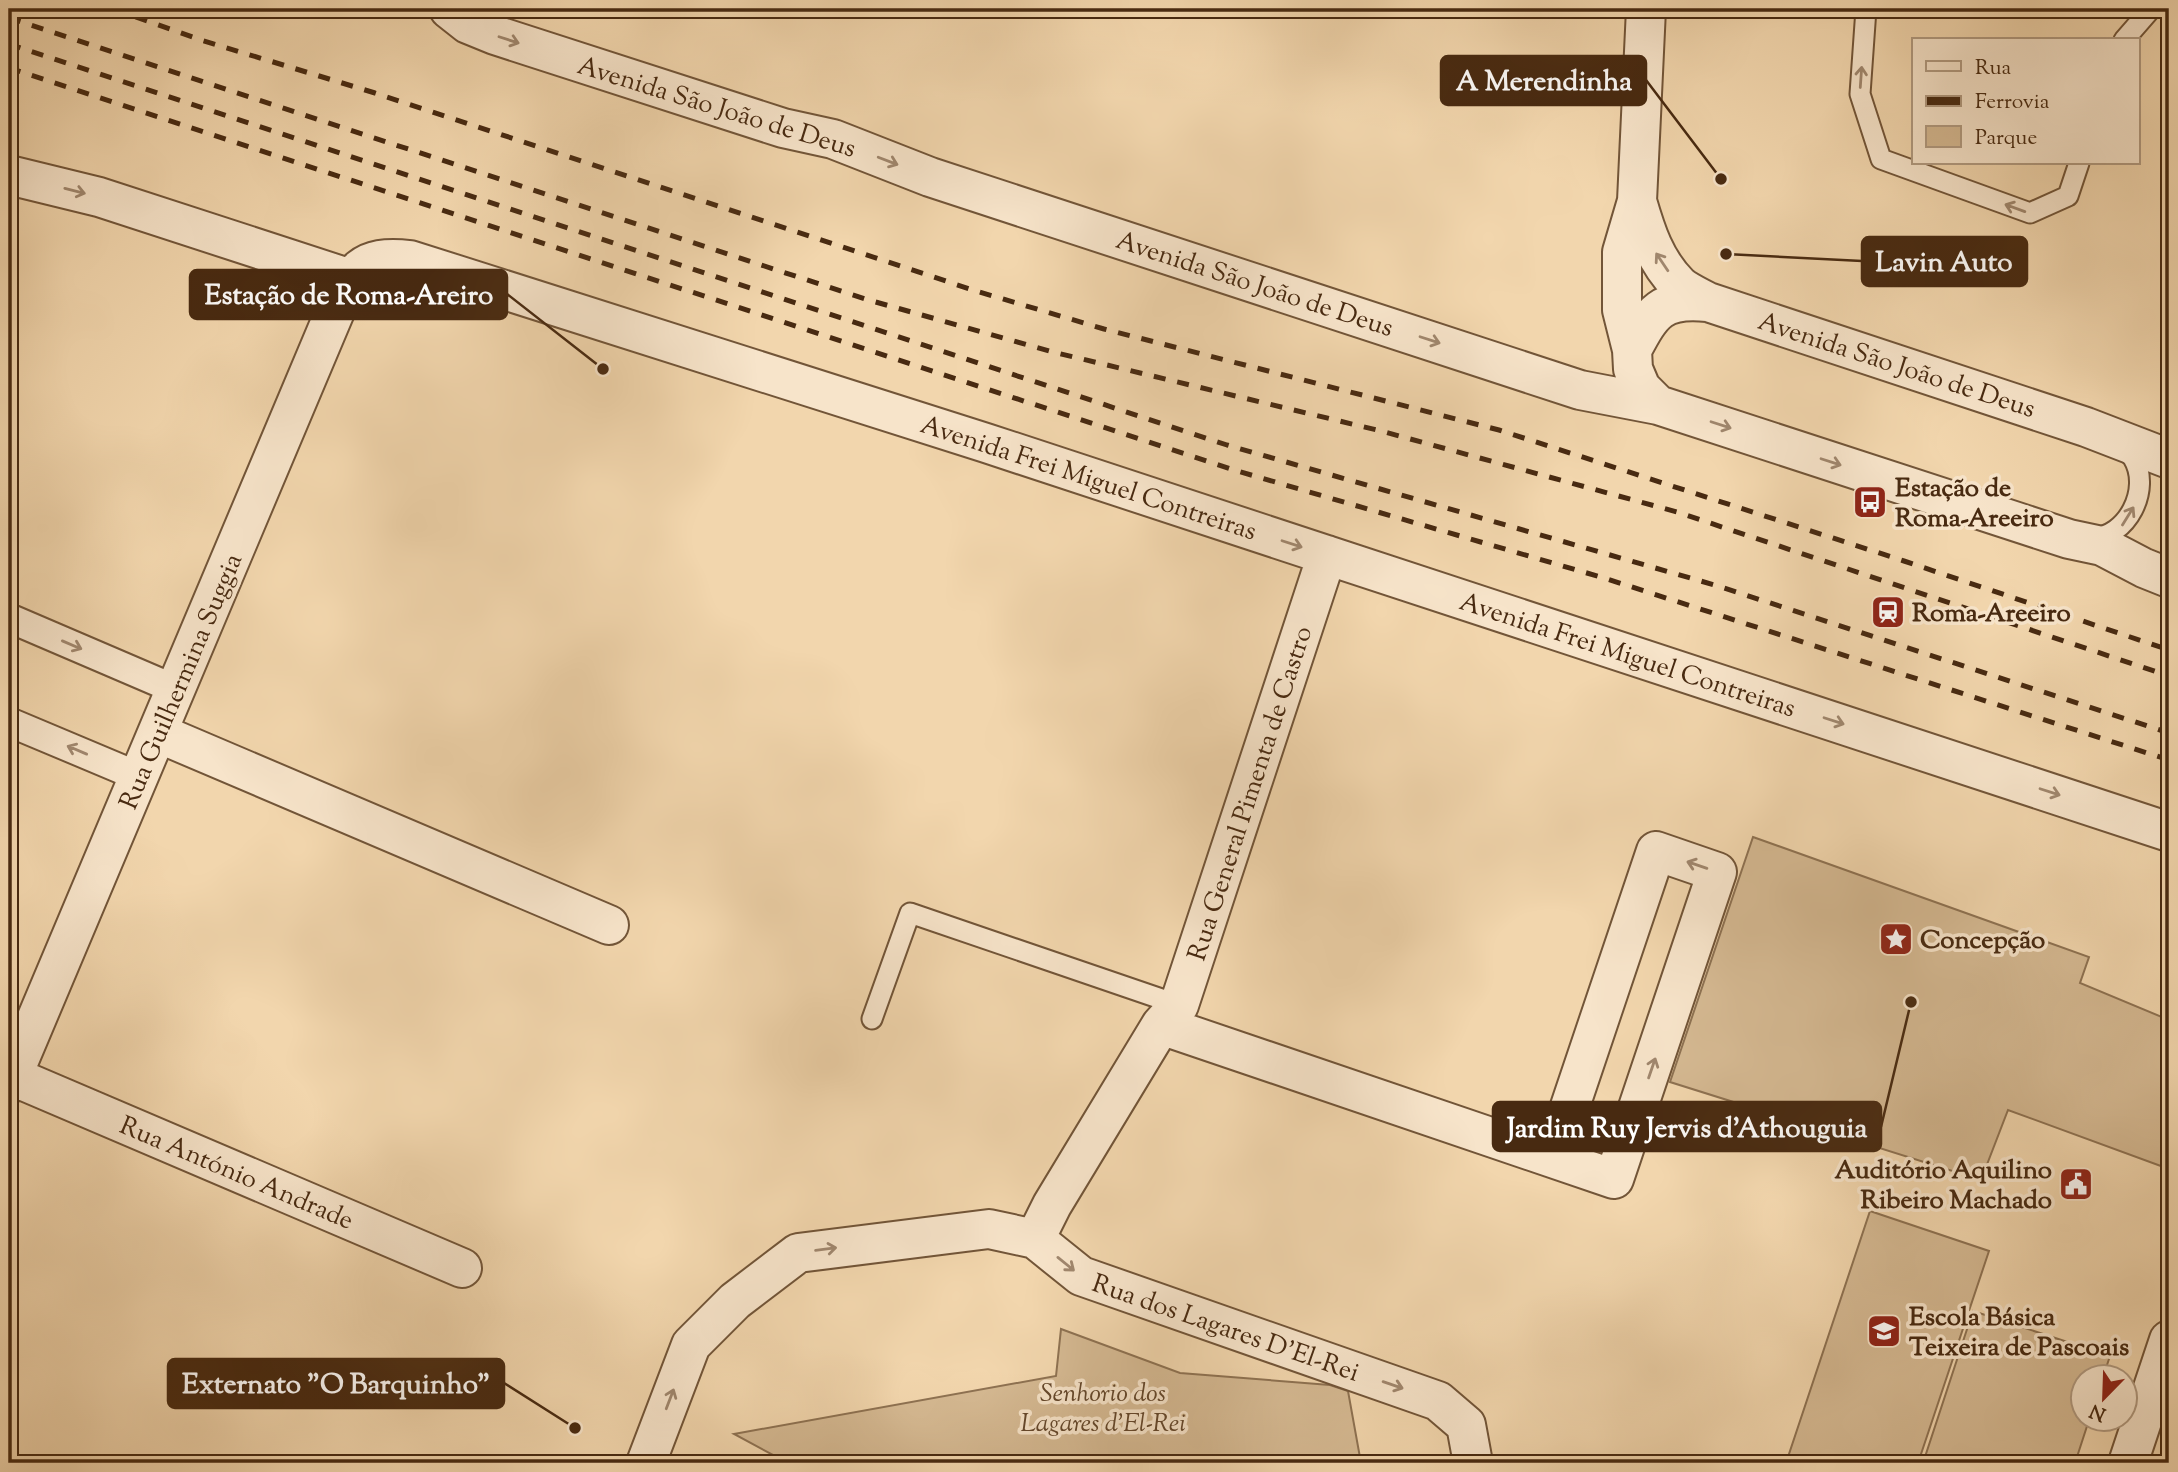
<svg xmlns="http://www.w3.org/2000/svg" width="2178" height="1472" viewBox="0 0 2178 1472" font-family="'Sorts Mill Goudy',serif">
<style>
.green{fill:#d5b992;stroke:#8e7252;stroke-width:2}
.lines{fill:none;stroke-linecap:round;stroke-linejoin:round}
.service-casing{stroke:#725538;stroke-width:23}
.pedestrian-casing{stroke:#725538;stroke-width:32}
.minor-casing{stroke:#725538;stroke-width:42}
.service{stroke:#f7e4ca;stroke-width:19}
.pedestrian{stroke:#f7e4ca;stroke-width:28}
.minor{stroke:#f7e4ca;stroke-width:38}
.rail{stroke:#482a11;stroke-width:5;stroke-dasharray:12 12;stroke-linecap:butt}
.oneway{stroke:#a0876e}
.labels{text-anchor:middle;stroke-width:7;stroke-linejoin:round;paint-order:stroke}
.street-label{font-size:26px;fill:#482a11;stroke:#f7e4ca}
.poi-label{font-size:26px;font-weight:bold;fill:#482a11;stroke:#f7e4ca;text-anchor:start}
.park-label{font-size:26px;font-style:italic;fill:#64472b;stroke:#f7e4ca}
.leader{fill:none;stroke:#482a11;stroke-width:2.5}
.callout-dot{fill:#482a11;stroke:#f7e4ca;stroke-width:2.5}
.callout{fill:#482a11;stroke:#482a11;stroke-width:2.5}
.callout-label{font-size:28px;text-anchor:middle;font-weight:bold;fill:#fff}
</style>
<rect width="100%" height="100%" fill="#f2d6ad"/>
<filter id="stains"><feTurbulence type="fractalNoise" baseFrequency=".00286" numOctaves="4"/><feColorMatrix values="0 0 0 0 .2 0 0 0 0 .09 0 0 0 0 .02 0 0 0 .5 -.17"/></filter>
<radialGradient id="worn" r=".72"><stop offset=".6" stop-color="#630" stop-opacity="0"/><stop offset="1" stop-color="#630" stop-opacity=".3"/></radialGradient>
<path class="green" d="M1753,837L2089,957L2080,983L2169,1020V1169L2008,1110L1981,1180L1670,1082Z
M1870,1211L1989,1251L1918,1463H1786Z
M1973,1311L2110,1356L2103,1377L2084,1378V1420H2089L2075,1463H1923Z
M1061,1329L1180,1373L1330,1385L1348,1391L1361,1463H788L734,1434L1056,1376Z"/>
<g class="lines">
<g class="service-casing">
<path id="service" d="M1866,9L1860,94L1881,159L2030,213L2068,196L2079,163
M2124,40L2151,9
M2091,538C2127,538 2152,489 2133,458C2130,454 2125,450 2121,446
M872,1019L910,913L1179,1005"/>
</g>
<g class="pedestrian-casing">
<path id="pedestrian" d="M9,618L177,690
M9,722L140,777"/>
</g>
<g class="minor-casing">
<path id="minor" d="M449,9L468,24L495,35L783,128L833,139L930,177L1580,390L1658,405L2069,539L2102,546L2144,568L2169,578
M1646,9L1637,201L1622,252V310L1632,350L1633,369L1641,388L1658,405
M9,175L99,197L351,279
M1637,201C1646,232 1655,261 1679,285C1687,292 1699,297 1708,302L2086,427L2169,459
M1632,350C1652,312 1661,297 1708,302
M158,733L609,925
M1161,1025L1614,1179L1717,872L1656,851L1553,1157
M12,1076L462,1268
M9,1084L333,316C352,273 358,254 410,260L986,443L2169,832
M1035,1239L1052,1205L1161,1025L1179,1005L1327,555
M646,1463L691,1345L735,1301L798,1253L989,1229L1035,1239L1081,1276L1438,1401L1466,1425L1473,1463
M2128,1463L2169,1340"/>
</g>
<use href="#service" class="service"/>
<use href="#pedestrian" class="pedestrian"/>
<use href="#minor" class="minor"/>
<path class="rail" d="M113,9L201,40L375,93L976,291L1104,329L1499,430L1904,561L2169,650
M9,18L865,299L1053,352L1381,431L1677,512L2169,676
M9,44L1227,445L1718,586L2169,733
M9,68L1234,470L1604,578L2169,760"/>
</g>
<defs><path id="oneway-shaft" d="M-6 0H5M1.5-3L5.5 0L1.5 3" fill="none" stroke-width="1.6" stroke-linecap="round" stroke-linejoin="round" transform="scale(1.75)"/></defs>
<g class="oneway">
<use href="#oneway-shaft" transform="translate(509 40) rotate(18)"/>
<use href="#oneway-shaft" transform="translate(1861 77) rotate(-86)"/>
<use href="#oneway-shaft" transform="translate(888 161) rotate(21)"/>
<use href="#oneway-shaft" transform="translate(75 191) rotate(14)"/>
<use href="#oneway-shaft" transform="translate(2015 208) rotate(-160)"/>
<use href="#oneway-shaft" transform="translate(1662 262) rotate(-124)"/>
<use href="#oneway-shaft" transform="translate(1430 340) rotate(18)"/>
<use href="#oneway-shaft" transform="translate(1721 425) rotate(18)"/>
<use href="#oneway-shaft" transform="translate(1831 462) rotate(18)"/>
<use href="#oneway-shaft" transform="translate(2128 516) rotate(-58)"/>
<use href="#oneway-shaft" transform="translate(1292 544) rotate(18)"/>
<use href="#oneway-shaft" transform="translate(72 645) rotate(23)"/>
<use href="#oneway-shaft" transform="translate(1834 721) rotate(18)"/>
<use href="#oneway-shaft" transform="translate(77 750) rotate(-157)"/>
<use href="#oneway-shaft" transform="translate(2050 792) rotate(18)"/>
<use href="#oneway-shaft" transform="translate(1697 865) rotate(-161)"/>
<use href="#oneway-shaft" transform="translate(1652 1068) rotate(-71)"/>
<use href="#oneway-shaft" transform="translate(826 1249) rotate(-7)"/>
<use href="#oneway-shaft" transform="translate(1066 1264) rotate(39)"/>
<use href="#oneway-shaft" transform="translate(1393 1385) rotate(19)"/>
<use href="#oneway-shaft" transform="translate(670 1399) rotate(-69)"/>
</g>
<defs>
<g id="bus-square" transform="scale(1.75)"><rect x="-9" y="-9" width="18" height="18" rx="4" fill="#8f2418" stroke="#f7e4ca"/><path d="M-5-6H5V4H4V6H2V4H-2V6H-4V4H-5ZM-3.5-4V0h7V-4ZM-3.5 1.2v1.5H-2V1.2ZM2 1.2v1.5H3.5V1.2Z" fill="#fff"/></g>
<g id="station-square" transform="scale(1.75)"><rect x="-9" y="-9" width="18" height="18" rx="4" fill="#8f2418" stroke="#f7e4ca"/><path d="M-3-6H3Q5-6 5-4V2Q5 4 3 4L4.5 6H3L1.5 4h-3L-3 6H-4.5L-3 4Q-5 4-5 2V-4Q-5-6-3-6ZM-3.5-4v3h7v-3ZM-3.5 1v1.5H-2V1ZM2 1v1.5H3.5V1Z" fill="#fff"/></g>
<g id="sight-square" transform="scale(1.75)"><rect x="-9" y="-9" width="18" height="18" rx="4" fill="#8f2418" stroke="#f7e4ca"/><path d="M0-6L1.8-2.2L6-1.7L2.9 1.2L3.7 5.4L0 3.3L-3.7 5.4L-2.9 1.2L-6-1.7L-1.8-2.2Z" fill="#fff"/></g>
<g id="civic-square" transform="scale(1.75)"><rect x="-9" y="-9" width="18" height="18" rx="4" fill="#8f2418" stroke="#f7e4ca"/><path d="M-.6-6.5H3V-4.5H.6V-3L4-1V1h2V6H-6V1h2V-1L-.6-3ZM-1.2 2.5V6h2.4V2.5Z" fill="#fff"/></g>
<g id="school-square" transform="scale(1.75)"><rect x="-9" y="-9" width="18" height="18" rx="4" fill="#8f2418" stroke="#f7e4ca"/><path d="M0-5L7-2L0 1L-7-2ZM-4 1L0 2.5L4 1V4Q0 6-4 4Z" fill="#fff"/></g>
</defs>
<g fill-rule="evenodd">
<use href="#bus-square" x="1870" y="502"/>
<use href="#station-square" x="1888" y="612"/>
<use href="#sight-square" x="1896" y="939"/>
<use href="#civic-square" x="2076" y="1184"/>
<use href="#school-square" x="1884" y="1331"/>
</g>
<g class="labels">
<g class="street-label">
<text transform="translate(717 106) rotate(17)" y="9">Avenida São João de Deus</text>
<text transform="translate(1255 283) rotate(18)" y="9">Avenida São João de Deus</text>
<text transform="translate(1897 364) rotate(18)" y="9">Avenida São João de Deus</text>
<text transform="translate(1089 477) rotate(18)" y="9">Avenida Frei Miguel Contreiras</text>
<text transform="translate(1628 654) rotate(18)" y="9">Avenida Frei Miguel Contreiras</text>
<text transform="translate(180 681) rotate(-67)" y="9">Rua Guilhermina Suggia</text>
<text transform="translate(1249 793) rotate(-72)" y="9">Rua General Pimenta de Castro</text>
<text transform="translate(237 1172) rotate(23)" y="9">Rua António Andrade</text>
<text transform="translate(1226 1327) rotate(19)" y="9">Rua dos Lagares D'El-Rei</text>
</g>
<g class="poi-label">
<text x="1895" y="496">Estação de<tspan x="1895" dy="30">Roma-Areeiro</tspan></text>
<text x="1912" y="621">Roma-Areeiro</text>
<text x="1920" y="948">Concepção</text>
<text x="2052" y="1178" text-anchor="end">Auditório Aquilino<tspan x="2052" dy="30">Ribeiro Machado</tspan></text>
<text x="1909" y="1325">Escola Básica<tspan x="1909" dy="30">Teixeira de Pascoais</tspan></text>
</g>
<g class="park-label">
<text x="1103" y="1401">Senhorio dos<tspan x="1103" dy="30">Lagares d'El-Rei</tspan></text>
</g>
</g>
<path class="leader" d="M1721 179L1646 80M1726 254L1862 261M603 369L507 294M1911 1002L1881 1127M575 1428L504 1383"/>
<g class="callout-dot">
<circle cx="1721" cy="179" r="7"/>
<circle cx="1726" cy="254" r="7"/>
<circle cx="603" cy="369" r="7"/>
<circle cx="1911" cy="1002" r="7"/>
<circle cx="575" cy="1428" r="7"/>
</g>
<g class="callout">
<rect x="1441" y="56" width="205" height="49" rx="7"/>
<rect x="1862" y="237" width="165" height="49" rx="7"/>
<rect x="190" y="270" width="317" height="49" rx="7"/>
<rect x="1493" y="1102" width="388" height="49" rx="7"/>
<rect x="168" y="1359" width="336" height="49" rx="7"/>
</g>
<g class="callout-label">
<text x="1544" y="90">A Merendinha</text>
<text x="1944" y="271">Lavin Auto</text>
<text x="349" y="304">Estação de Roma-Areiro</text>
<text x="1687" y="1137">Jardim Ruy Jervis d'Athouguia</text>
<text x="336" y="1393">Externato "O Barquinho"</text>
</g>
<rect width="2178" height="1472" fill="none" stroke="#f2d6ad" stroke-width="35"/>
<rect x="10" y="10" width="2157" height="1451" fill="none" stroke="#482a11" stroke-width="3.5"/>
<rect x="18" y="18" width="2143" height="1437" fill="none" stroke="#482a11" stroke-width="2"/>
<rect x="1912" y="38" width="228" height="126" fill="#f7e4ca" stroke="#b19a80" stroke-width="2"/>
<rect x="1926" y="61" width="35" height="10" fill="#f7e4ca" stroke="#b19a80" stroke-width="2"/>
<text x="1975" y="74" font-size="21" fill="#482a11">Rua</text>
<rect x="1926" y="96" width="35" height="10" fill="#482a11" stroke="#b19a80" stroke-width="2"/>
<text x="1975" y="108" font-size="21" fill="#482a11">Ferrovia</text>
<rect x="1926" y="126" width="35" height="21" fill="#d5b992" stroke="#b19a80" stroke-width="2"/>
<text x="1975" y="144" font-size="21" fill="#482a11">Parque</text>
<g transform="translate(2104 1398) rotate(203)"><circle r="33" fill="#f7e4ca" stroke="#b19a80" stroke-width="2"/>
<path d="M0-5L12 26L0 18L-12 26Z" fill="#8f2418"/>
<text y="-10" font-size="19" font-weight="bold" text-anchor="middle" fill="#482a11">N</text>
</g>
<rect width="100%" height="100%" filter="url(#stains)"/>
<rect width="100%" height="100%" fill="url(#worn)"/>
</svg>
